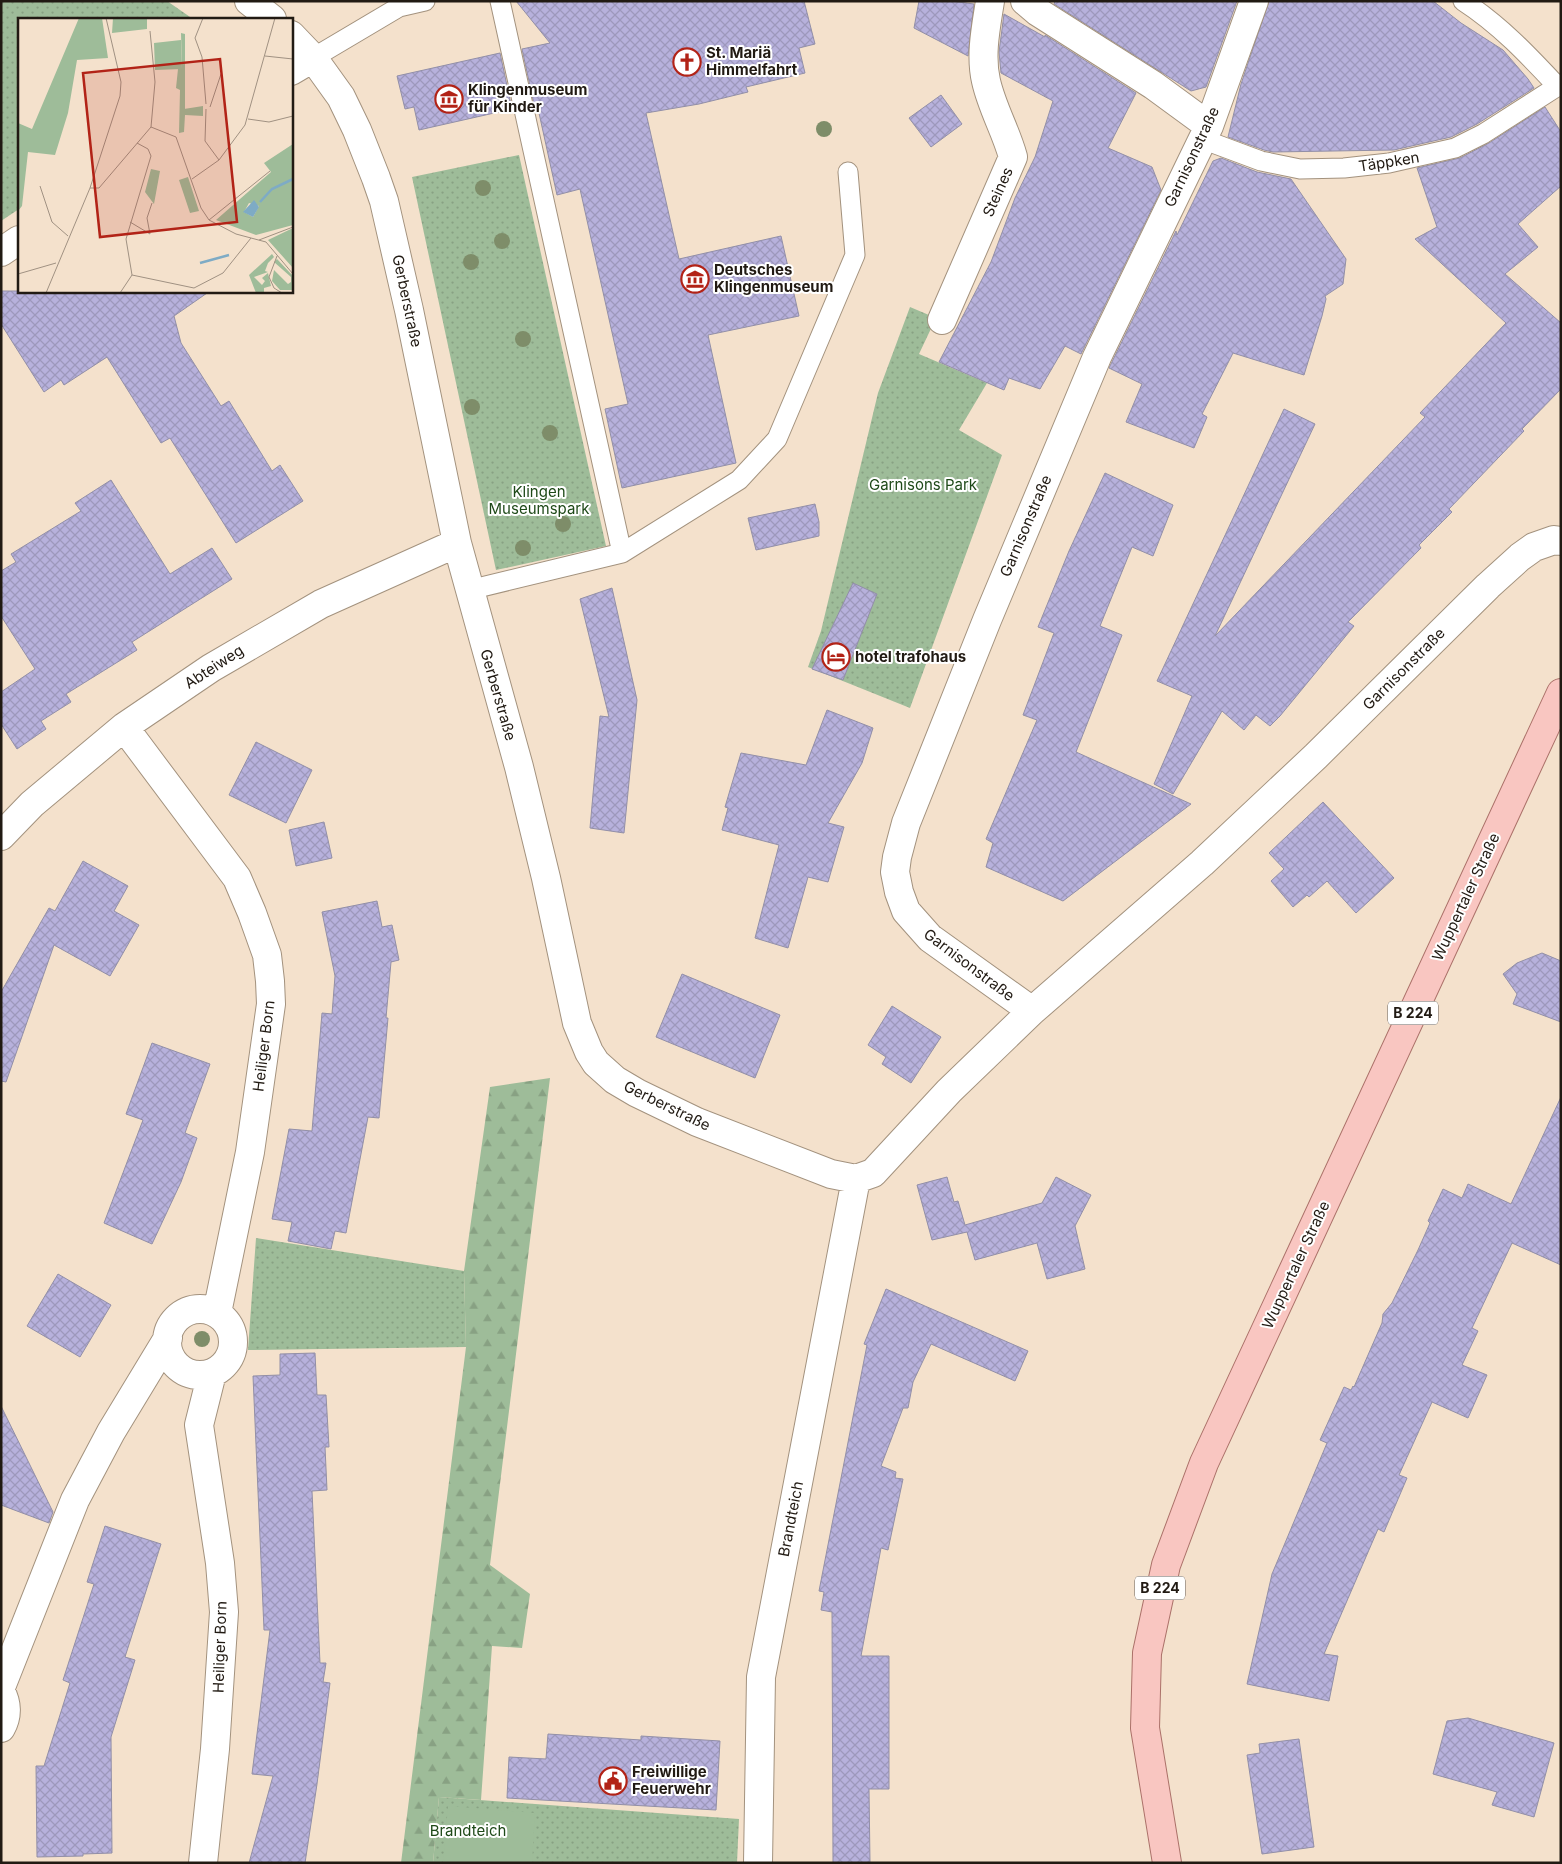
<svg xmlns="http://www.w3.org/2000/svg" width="1562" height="1864" viewBox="0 0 1562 1864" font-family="Inter,sans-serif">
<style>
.forest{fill:url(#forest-firs)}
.park{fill:url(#park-dots)}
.pitch{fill:#9ebc99}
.building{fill:url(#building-cross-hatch);stroke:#928fa7}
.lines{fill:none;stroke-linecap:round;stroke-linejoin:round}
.lane-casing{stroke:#a3927e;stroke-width:21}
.street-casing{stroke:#a3927e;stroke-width:30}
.primary-casing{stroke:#ab7169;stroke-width:30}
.lane{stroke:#fff;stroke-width:19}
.street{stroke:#fff;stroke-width:28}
.primary{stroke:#f9c6c1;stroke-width:28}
.tree{fill:#7e8d69}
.labels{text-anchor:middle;stroke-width:4;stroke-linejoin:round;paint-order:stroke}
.shield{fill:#fff;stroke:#645f5a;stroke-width:1}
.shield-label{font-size:14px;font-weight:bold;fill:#211a13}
.poi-label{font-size:15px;font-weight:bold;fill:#211a13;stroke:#fff;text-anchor:start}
.street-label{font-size:15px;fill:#211a13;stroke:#fff}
.park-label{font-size:15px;fill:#1e4918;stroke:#fff}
.inset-river{fill:none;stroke:#7eabc5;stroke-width:2.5}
.inset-road{fill:none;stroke:#a09182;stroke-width:1}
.view{fill:#b22317;fill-opacity:0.15;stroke:#b22317;stroke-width:2.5}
.inset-edge{fill:none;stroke:#211a13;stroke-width:2.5}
</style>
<defs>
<pattern id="forest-firs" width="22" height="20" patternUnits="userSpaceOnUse" patternTransform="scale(1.25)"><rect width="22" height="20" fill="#9ebc99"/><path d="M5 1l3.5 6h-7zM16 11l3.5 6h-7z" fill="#88a183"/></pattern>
<pattern id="park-dots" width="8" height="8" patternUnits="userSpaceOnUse" patternTransform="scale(1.25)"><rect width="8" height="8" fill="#9ebc99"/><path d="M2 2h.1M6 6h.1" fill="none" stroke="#88a183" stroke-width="1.8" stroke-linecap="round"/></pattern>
<pattern id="building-cross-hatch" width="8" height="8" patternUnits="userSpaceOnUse" patternTransform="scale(1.25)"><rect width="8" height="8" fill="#b7b1dc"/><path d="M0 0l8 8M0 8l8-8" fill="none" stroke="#9d98bc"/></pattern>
</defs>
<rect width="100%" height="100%" fill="#f4e1cc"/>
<path class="forest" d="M550,1078L490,1565L530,1594L522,1648L492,1646L481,1800L439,1797L433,1863H401L466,1347L464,1271L490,1087Z"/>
<path class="park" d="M1,1H167L193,19H19V209L1,221Z
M519,155L606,546L496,570L412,177Z
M910,307L936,318L919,354L987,383L959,430L1002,455L910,708L808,667L821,631L878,393Z
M256,1238L464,1271L466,1347L248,1350Z
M439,1797L739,1819L737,1863H433Z"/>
<path class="pitch" d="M448,1806L535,1813L532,1863H443Z"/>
<path class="building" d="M516,1H804L815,44L799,48L805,73L746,87L748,92L699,104L646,113L679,259L781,236L799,316L708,335L736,463L622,488L605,409L628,404L580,189L557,195L537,104H534L522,49L550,43Z
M919,1H951L974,4L968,56L914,28Z
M1055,1H1237L1206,87L1191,91L1054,4Z
M1269,1H1433L1461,23L1503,50L1528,79L1534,88L1477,124L1451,137L1394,150L1273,152L1264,150L1228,137L1241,84Z
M1004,14L1045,37V35L1136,93L1108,148L1152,167L1161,190L1081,354L1065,346L1040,389L1009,378L1004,390L939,362L991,262L1015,198L1035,157L1053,101L1001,73L999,52Z
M500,53L512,109L419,130L414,107L405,109L397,76Z
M941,95L962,124L931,147L909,118Z
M1545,107L1561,132V186L1518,224L1538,247L1505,274L1561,323V389L1522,429L1524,431L1449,509L1452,512L1419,545L1421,548L1348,622L1354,626L1280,716L1270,726L1256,715L1244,730L1222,711L1173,794L1154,784L1192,696L1157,681L1284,409L1315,424L1215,636L1425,417L1420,413L1506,323L1415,239L1437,227L1417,168L1460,158L1489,143Z
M1221,158L1257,172L1291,179L1346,259L1343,284L1325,296L1326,299L1322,316L1304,375L1233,353L1202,414L1207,417L1194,448L1126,422L1142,384L1109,368L1176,231L1177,235L1213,161Z
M1,291H210L174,316L181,343L221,406L229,401L272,471L280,465L303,501L236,543L170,438L161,443L107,357L64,385L61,380L44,392L1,324Z
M1105,473L1173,505L1153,556L1132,547L1100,626L1122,635L1076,752L1191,804L1063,901L986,867L993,843L986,839L1037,720L1023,715L1054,633L1038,627L1069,551Z
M111,480L170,574L212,548L232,579L132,642L137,650L66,694L71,702L41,721L46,729L17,749L1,724V692L35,669L1,616V571L16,562L11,554L81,511L75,503Z
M815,504L819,522V536L756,550L748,518Z
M853,583L877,594L843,680L812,669Z
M612,588L637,700L624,833L590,828L600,716L609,717L580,599Z
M827,710L873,728L862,763L828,823L844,827L828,882L808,877L788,948L755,938L779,845L722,830L728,808L725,807L741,753L806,765Z
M256,742L312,770L286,823L229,795Z
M1323,802L1394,878L1356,913L1327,881L1309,897L1307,895L1293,907L1271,881L1284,869L1269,853Z
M324,822L332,858L296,866L289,830Z
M83,861L128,886L114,911L139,925L110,976L54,945L6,1082L1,1081V992L49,908L55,911Z
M377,901L382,927L392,925L399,960L391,962L386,1018H388L379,1118L368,1117L346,1233L335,1231L331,1249L288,1241L292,1222L272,1219L289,1129L312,1131L322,1013L332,1014L335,976L322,912Z
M1542,953L1561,961V1022L1513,1004L1517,994L1503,974L1517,963Z
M682,974L780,1015L755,1078L656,1037Z
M892,1006L941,1037L911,1083L882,1064L886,1057L868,1045Z
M152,1043L210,1064L185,1133L197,1138L181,1182L152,1244L104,1223L143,1120L126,1114Z
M1561,1097V1265L1512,1243L1472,1328L1478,1331L1462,1365L1487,1375L1468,1418L1432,1402L1399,1475L1407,1478L1384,1532L1378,1529L1324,1654L1338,1656L1329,1701L1247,1684L1272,1574L1327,1443L1320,1440L1344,1387L1351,1390L1353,1386L1354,1387L1382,1323L1383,1314L1392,1303L1418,1250L1430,1223L1428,1221L1443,1189L1462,1198L1468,1184L1511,1204Z
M947,1177L954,1202L958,1201L965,1225L1042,1203L1056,1177L1091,1195L1075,1226L1085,1269L1047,1279L1037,1243L975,1260L967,1232L932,1240L917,1185Z
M58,1274L111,1305L80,1357L27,1326Z
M886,1289L1028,1351L1015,1381L931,1344L913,1382L908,1408H903L881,1466L896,1472L895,1478L903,1479L888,1550L881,1548L861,1656H889V1789H869L870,1863H833L832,1612L821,1610L824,1592L819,1591L867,1345L864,1344Z
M315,1353L317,1395H326L329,1447H325L327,1490L312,1491L320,1663H326L323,1682L330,1683L317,1784L305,1863H249L273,1776L252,1774L270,1630H264L253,1376L280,1375V1354Z
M1,1406L53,1512L49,1523L1,1505Z
M105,1526L161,1544L125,1657L135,1660L111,1737L112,1853L83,1854V1856L37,1857L36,1766H44L70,1683L63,1680L94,1584L87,1582Z
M1468,1718L1554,1743L1534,1817L1492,1805L1497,1792L1433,1774L1447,1721Z
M548,1734L641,1740V1736L720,1741L716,1810L507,1798L509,1757L546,1759Z
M1299,1739L1314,1847L1262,1854L1247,1755L1260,1753L1259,1744Z"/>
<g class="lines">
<g class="lane-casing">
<path id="lane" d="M500,1L622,553
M1463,1C1500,25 1528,55 1558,87
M313,58L399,7L425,1
M1202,139L1261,161L1300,169L1344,168L1389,163L1455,148L1483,134L1561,84
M469,590L622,553L739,480L777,439L855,255L848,172"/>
</g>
<g class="street-casing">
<path id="street" d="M249,1L272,19
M1025,1L1038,12L1153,85L1209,126
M291,35L313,58L341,97L357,130L376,178L384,201L409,310L457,543L519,767L546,878L577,1023L589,1052L596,1063L615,1080L637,1093L697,1122L831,1174L856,1179L873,1173L949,1091L1032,1011L1202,863L1316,756L1488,586L1520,557L1534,547L1554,540L1561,541
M291,71L313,58
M1,252L19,240
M942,320L1013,157C1006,131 992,108 986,81C980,55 986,27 990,1
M124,727L237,878L252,913L267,955L270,981L271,1004L250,1152L217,1313
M1,836L32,804L124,727L211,668L321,604L457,543
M1032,1011L930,938L906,911L899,892L895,872L897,857L906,823L987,620L1097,357L1209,126L1254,1
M167 1342a33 33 0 1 1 66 0a33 33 0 1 1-66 0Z
M1,1687L75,1500L111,1432L168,1338
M1,1692C7,1703 8,1716 1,1728
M203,1863L215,1749L224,1612L220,1563L199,1425L212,1373
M758,1863L761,1677L856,1179"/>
</g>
<g class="primary-casing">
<path id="primary" d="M1167,1863L1145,1728L1147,1653L1166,1565L1204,1463L1561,693"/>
</g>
<use href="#lane" class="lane"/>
<use href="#street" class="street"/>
<use href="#primary" class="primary"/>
</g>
<g class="tree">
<circle cx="824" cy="129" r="8"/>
<circle cx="483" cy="188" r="8"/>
<circle cx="502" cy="241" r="8"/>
<circle cx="471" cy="262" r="8"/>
<circle cx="523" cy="339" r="8"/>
<circle cx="472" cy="407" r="8"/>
<circle cx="550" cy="433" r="8"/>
<circle cx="563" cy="524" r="8"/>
<circle cx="523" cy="548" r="8"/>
<circle cx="202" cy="1339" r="8"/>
</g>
<defs>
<g id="church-ring" transform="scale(1.4375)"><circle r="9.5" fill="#fff" stroke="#b22317" stroke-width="1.5"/><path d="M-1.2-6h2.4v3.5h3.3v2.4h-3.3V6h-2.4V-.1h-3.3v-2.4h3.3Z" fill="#b22317"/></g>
<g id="museum-ring" transform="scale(1.4375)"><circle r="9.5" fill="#fff" stroke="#b22317" stroke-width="1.5"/><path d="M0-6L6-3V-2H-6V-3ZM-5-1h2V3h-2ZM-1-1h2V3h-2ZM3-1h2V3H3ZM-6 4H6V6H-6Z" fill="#b22317"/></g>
<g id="hotel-ring" transform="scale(1.4375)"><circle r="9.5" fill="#fff" stroke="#b22317" stroke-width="1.5"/><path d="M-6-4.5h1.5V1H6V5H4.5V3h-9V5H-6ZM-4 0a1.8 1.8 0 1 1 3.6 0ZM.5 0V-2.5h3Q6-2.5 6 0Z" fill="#b22317"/></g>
<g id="civic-ring" transform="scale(1.4375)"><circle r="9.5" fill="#fff" stroke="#b22317" stroke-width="1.5"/><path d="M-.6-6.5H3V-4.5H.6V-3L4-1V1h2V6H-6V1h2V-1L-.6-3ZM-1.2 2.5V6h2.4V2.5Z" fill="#b22317"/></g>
</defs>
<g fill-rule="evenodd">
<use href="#church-ring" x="687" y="62"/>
<use href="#museum-ring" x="449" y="99"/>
<use href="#museum-ring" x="695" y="279"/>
<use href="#hotel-ring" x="836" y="657"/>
<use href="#civic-ring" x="613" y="1781"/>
</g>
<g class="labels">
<g class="shield">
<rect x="1388" y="1001.5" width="50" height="23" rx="4"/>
<rect x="1135" y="1576.5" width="50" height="23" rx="4"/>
</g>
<g class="shield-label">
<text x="1413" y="1018">B 224</text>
<text x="1160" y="1593">B 224</text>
</g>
<g class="poi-label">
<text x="706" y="58">St. Mariä<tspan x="706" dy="17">Himmelfahrt</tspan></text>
<text x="468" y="95">Klingenmuseum<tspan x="468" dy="17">für Kinder</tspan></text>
<text x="714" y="275">Deutsches<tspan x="714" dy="17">Klingenmuseum</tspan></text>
<text x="855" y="662">hotel trafohaus</text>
<text x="632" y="1777">Freiwillige<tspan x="632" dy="17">Feuerwehr</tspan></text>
</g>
<g class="street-label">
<text transform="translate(1192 157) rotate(-65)" y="5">Garnisonstraße</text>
<text transform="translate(1389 162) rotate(-9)" y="5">Täppken</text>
<text transform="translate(998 192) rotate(-66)" y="5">Steines</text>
<text transform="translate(407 301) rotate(78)" y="5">Gerberstraße</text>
<text transform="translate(1026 526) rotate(-67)" y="5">Garnisonstraße</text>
<text transform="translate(214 667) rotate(-33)" y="5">Abteiweg</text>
<text transform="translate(1404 669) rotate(-45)" y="5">Garnisonstraße</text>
<text transform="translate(498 695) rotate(74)" y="5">Gerberstraße</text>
<text transform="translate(1466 897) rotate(-65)" y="5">Wuppertaler Straße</text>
<text transform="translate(969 965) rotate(37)" y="5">Garnisonstraße</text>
<text transform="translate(264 1046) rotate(-83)" y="5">Heiliger Born</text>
<text transform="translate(667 1106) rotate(26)" y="5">Gerberstraße</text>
<text transform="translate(1296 1265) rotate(-65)" y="5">Wuppertaler Straße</text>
<text transform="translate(791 1519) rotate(-79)" y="5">Brandteich</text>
<text transform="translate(220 1647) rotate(-88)" y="5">Heiliger Born</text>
</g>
<g class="park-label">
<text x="923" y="490">Garnisons Park</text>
<text x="539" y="497">Klingen<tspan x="539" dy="17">Museumspark</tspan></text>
<text x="468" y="1836">Brandteich</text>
</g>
</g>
<g transform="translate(18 18)">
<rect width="275" height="275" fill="#f4e1cc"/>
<path d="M61,0H84L90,40L59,42L50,95L37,137L10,134L4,188L0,193V105L14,111ZM275,210V250L250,222ZM254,236L256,239L250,245L247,253L250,254L236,259L244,267L247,263L244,260L250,255L253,268L246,270V275H238L231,257ZM259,241L275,258V272H262L254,263L256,252L270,266L273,264V259L256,244Z" fill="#9ebc99"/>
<path d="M95,0H129V11L94,15ZM163,15L167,16V97L166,114L161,115L162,72L158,70L160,51H164Z" fill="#9ebc99"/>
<path d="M163,22L164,51L137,52L136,25ZM185,88V98L167,97L166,91ZM275,126V207L238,217L198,202L253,154L246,145ZM231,185L241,188L235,199L226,194ZM133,151L142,153L136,186L127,174ZM170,159L181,193L172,195L161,162Z" fill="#9ebc99" fill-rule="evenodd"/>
<path d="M155,34H163V50H155Z" fill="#9ebc99"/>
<path d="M236,182L241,189L235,199L225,194Z" fill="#7eabc5"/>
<path class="inset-river" d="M242,184L254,171L275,161M182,245L211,237"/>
<path class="inset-road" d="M185,0L177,20L184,39L188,86M132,13L137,64L133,109M247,38L275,41M192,89L203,56M188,91L187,123L201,142M230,101L251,104L275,98M133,109L158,119L183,190L191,202L218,216L248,224L275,256M174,161L201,142L227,107L257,0M22,168L34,204L50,218M72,170H81L133,109M191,202L252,153M112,204L132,216M132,216L129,200L134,185M241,222L275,209M259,238L251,259L256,270L264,275M0,256L38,245M114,257L108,221L133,138L130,131L119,125M114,257L176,270L205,255L233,220M28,275L72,170L102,78L103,64L88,0M102,275L114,257"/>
<path class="view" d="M202,41L219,204L82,219L65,55Z"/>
<rect width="275" height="275" class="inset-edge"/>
</g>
<rect width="1562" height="1864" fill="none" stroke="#211a13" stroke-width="5"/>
</svg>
